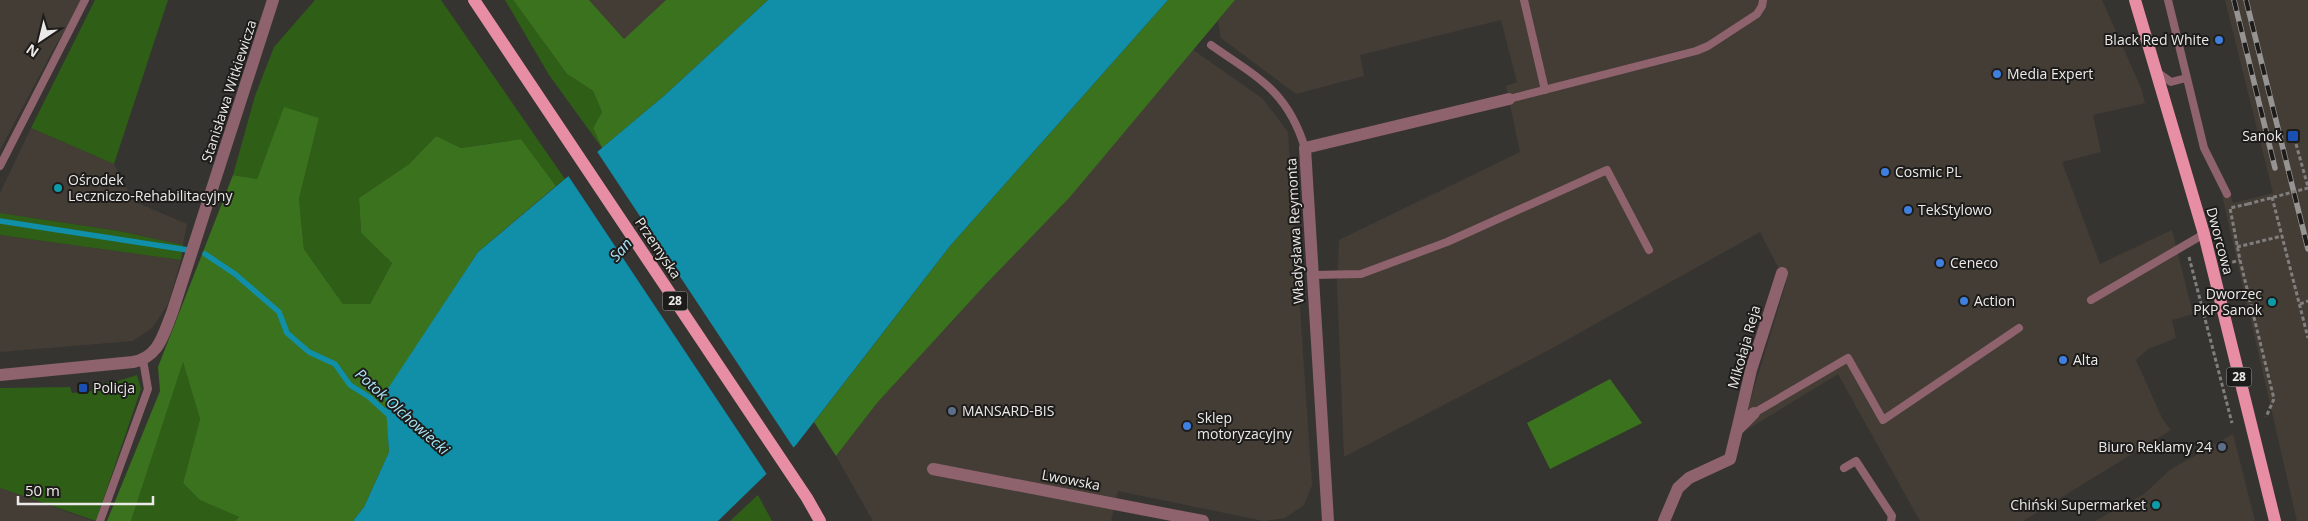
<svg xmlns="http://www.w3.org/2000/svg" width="2308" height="521" viewBox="0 0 2308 521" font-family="'Open Sans',sans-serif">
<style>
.built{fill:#443d35}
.green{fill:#2f5e16}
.forest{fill:#3b721d}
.water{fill:#118ea8}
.pier{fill:#363431}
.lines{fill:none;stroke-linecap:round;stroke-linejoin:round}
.stream{stroke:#118ea8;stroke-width:5.5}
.path{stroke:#817f7d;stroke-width:3;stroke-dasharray:4 2.5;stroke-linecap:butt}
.lane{stroke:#8f636d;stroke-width:8}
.street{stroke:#8f636d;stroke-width:12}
.primary{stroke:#e88ea4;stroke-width:12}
.rail-casing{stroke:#969492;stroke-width:5.5}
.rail{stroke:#1d1c1a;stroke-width:4;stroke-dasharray:11;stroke-linecap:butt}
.path-bridge{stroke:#817f7d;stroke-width:3;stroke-dasharray:4 2.5;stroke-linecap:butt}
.shop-dot{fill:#3f7fe0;stroke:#1d1c1a;stroke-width:2}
.transit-dot{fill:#1a4fb4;stroke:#1d1c1a;stroke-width:2}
.culture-dot{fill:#0f9aa8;stroke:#1d1c1a;stroke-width:2}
.service-dot{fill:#5c6f8a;stroke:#1d1c1a;stroke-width:2}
.labels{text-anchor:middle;stroke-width:4;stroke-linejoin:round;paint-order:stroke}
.shield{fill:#1d1c1a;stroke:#adacaa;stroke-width:1}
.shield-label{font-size:12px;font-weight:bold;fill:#ebeae8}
.poi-label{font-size:14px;fill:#ebeae8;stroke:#1d1c1a;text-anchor:start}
.street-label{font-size:14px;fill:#ebeae8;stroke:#1d1c1a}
.water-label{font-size:15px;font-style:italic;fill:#a9e3f4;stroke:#1d1c1a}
</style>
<rect width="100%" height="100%" fill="#363431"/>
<path class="built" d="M0,0H84L54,48L0,150Z
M589,0H666L624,39Z
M1235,0H2102L2141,88L2145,103L2093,115L2101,152L2062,162L2100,264L2172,230L2193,314L2172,320L2176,338L2148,349L2136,360L2162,418L2171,430L2023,521H1920L1838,374L1740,434L1786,283L1760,232L1547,351L1344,457L1337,282L1339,240L1520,152L1506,86L1517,82L1501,20L1360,55L1364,76L1296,94L1221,38L1218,21Z
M2225,0H2308V521H2297L2222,195L2230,193L2233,203L2273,193Z
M1192,49L1263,99L1288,132L1312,485L1304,505L1285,518L1264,521L1118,491L1111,521H873L836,456L877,403L985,285L1070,197Z
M31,128L114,164L133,201L187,224L183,245L119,231L0,213V193Z
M0,235L181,260L168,304L153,327L133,341L0,352Z
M2233,434L2255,521H2095L2144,494L2170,470Z
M0,488L93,521H0Z"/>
<path class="green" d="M95,0H168L114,164L31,128Z
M315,0H441L565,179L556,186L521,139L461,148L436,136L409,164L359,198L361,233L392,263L370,304H343L304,249L299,199L319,118L284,108L257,179L233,175L255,96L274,47Z
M505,0H513L567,74L593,91L602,112L593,128L602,148L549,75Z
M0,213L119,231L183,245L181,260L0,235Z
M183,361L200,419L183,483L201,500L239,517L235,521H131Z
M137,375L141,389L96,521L0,488V388L70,387L72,393L92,391L93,385L118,381Z
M758,495L772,521H730Z"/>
<path class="forest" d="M513,0H589L624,39L666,0H768L665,95L602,148L593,128L602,112L593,91L567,74Z
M1168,0H1235L1070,197L985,285L877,403L836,456L814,422L950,246Z
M284,107L319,118L299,199L304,249L343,304H370L392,263L361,233L359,198L409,164L436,136L461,148L521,139L556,186L478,252L386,393L389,452L364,507L353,521H235L239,517L200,500L183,483L200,419L183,362L131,521H107L160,391L158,367L233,175L257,179Z
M1610,379L1642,423L1550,469L1527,423Z"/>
<path class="water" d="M768,0H1168L950,246L796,445L718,521H353L364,507L389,452L385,393L478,252L665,95Z"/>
<path class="pier" d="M596,150L795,450L768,476L567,174Z"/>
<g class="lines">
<path class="stream" d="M0,221L188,250
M205,254L235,274L279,312L287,333L309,352L335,364L350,385L369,397L392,418"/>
<path class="path" d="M2296,144L2308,187
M2272,197L2308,338
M2248,204L2230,208L2240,260L2274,399L2266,417
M2237,247L2282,236
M2189,257L2232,423
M2226,264L2240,260
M2300,304L2308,301"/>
<path class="lane" d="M1524,0L1545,90
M2168,0L2204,148L2227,194
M1211,45C1258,78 1287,90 1305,148
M2157,72L2171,82L2186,78
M1509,99L1696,51L1708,46L1757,14L1762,6L1763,0
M0,166L85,0
M1313,275L1361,274L1447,242L1607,170L1649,250
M2091,300L2204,234
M1754,413L1848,358L1883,420L2019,328
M1844,468L1856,461L1892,516L1891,521
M100,521L148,389L143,360"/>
<path class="street" d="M0,375L133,362C159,357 163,335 172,313L273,0
M1737,430L1751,370L1782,273
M933,469L1203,521
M1328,521L1305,148L1509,99
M1664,521L1678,488L1689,478L1730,459L1737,430L1754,413"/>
<path class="primary" d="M474,0L807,498L820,521
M2135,0L2204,234L2275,521"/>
<g class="rail-casing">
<path id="rail" d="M2234,0L2275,168
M2246,0L2308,249"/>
</g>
<use href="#rail" class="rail"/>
<path class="path-bridge" d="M2248,204L2308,188"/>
</g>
<g class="shop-dot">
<circle cx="2219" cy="40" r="5"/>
<circle cx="1997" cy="74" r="5"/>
<circle cx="1885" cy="172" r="5"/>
<circle cx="1908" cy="210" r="5"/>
<circle cx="1940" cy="263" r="5"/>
<circle cx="1964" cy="301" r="5"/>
<circle cx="2063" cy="360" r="5"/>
<circle cx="1187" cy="426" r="5"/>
</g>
<g class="transit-dot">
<rect x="2287" y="130" width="12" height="12" rx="2.5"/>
<rect x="78" y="383" width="10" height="10" rx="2.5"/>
</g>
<g class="culture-dot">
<circle cx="58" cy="188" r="5"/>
<circle cx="2272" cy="302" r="5"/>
<circle cx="2156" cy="505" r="5"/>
</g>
<g class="service-dot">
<circle cx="952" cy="411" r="5"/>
<circle cx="2222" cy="447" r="5"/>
</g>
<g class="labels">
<g class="shield">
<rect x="662.5" y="291.5" width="25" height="19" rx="4"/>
<rect x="2226.5" y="367.5" width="25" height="19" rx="4"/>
</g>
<g class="shield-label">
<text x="675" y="305">28</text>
<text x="2239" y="381">28</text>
</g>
<g class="poi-label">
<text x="2209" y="45" text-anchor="end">Black Red White</text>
<text x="2007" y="79">Media Expert</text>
<text x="2282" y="141" text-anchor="end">Sanok</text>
<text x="1895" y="177">Cosmic PL</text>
<text x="68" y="185">Ośrodek<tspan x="68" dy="16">Leczniczo-Rehabilitacyjny</tspan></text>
<text x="1918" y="215">TekStylowo</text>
<text x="1950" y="268">Ceneco</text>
<text x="2262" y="299" text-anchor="end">Dworzec<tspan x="2262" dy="16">PKP Sanok</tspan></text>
<text x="1974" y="306">Action</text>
<text x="2073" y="365">Alta</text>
<text x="93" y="393">Policja</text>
<text x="962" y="416">MANSARD-BIS</text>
<text x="1197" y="423">Sklep<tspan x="1197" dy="16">motoryzacyjny</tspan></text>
<text x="2212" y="452" text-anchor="end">Biuro Reklamy 24</text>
<text x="2146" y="510" text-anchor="end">Chiński Supermarket</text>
</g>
<g class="street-label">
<text transform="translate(229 91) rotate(-72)" y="5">Stanisława Witkiewicza</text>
<text transform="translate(1295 231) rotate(-93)" y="5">Władysława Reymonta</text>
<text transform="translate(2220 241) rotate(75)" y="5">Dworcowa</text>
<text transform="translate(658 248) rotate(56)" y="5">Przemyska</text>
<text transform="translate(1744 347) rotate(-74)" y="5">Mikołaja Reja</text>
<text transform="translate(1071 480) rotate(11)" y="5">Lwowska</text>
</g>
<g class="water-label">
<text transform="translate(621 250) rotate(-48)" y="5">San</text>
<text transform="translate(402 412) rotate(42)" y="5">Potok Olchowiecki</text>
</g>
</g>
<g transform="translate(40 40) rotate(215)" stroke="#1d1c1a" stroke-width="4" paint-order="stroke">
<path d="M0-4L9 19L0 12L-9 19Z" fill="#ebeae8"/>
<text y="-8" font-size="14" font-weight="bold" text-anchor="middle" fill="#ebeae8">N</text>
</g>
<path d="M18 496v8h135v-8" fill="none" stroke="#ebeae8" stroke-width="2.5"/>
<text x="25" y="496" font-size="15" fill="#ebeae8" stroke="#1d1c1a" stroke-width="4" paint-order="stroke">50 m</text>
</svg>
